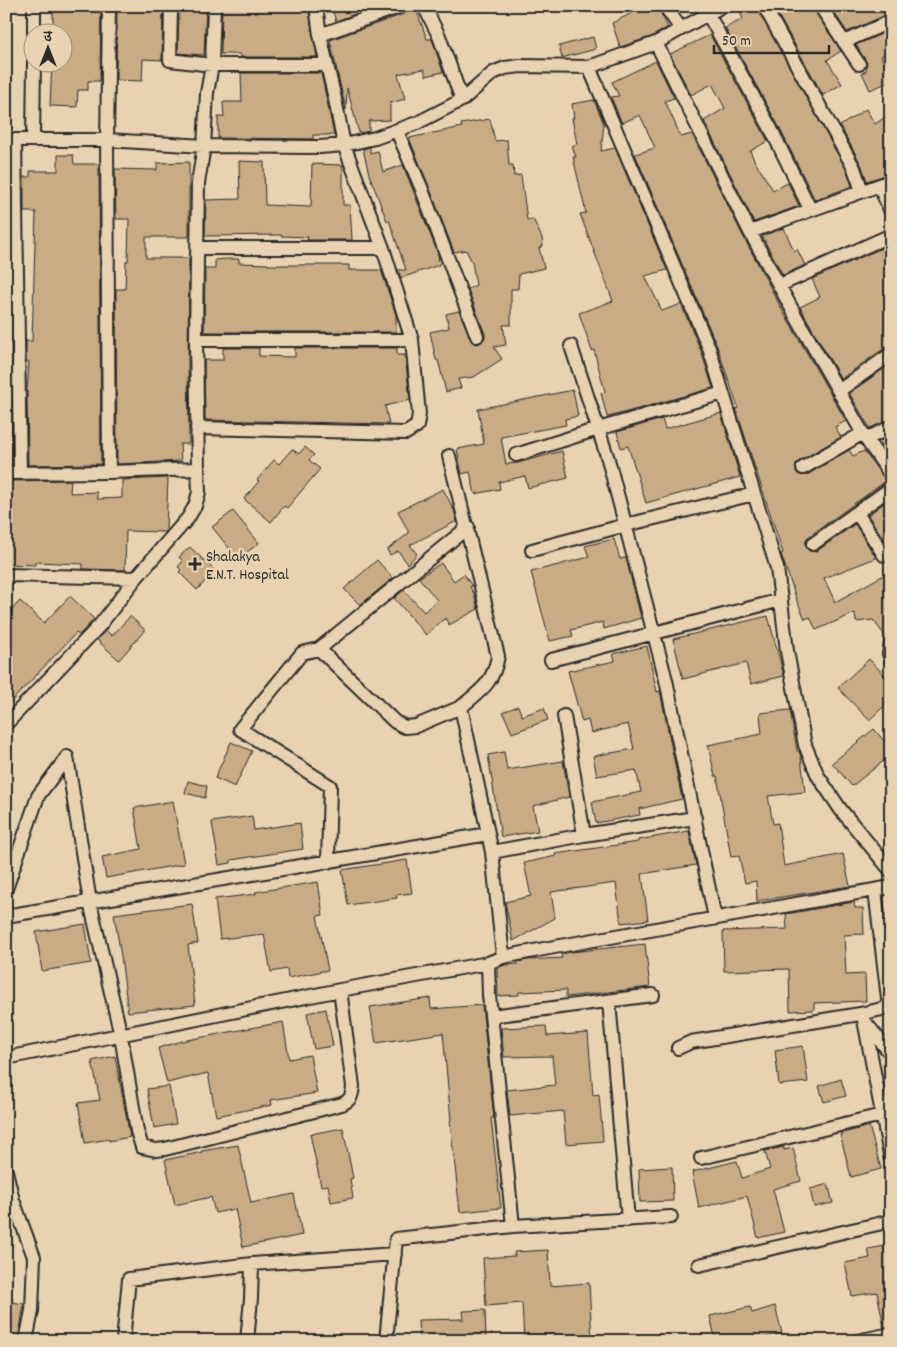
<svg xmlns="http://www.w3.org/2000/svg" width="897" height="1347" viewBox="0 0 897 1347" font-family="Dekko,'Playpen Sans Deva',sans-serif">
<style>
.building{fill:#c9ab85;stroke:#2b2b2b}
.lines{fill:none;stroke-linecap:round;stroke-linejoin:round}
.street-casing{stroke:#2b2b2b;stroke-width:16}
.street{stroke:#e8d2b1;stroke-width:12}
.poi-dot{fill:#2b2b2b;stroke:#e8d2b1;stroke-width:2}
.labels{text-anchor:middle;stroke-width:5;stroke-linejoin:round;paint-order:stroke}
.poi-label{font-size:16px;fill:#2b2b2b;stroke:#e8d2b1;text-anchor:start}
</style>
<rect width="100%" height="100%" fill="#e8d2b1"/>
<filter id="ink" filterUnits="userSpaceOnUse"><feTurbulence type="fractalNoise" baseFrequency=".02" numOctaves="2"/><feDisplacementMap in="SourceGraphic" scale="10" xChannelSelector="R" yChannelSelector="G"/><feConvolveMatrix kernelMatrix="1 2 1 2 8 2 1 2 1" color-interpolation-filters="sRGB"/></filter>
<g filter="url(#ink)">
<path class="building" d="M53,6H101L100,81H88V90H78L77,107L50,106L52,62H62V32H53Z
M117,6H163L162,60L143,59L142,81L116,80Z
M179,6H206L204,55L178,53Z
M222,6H308L317,57H240V54H221Z
M331,6H376L336,21Z
M415,6L427,39H432L443,72L426,76L424,69L398,74L405,99L390,103V120L369,121V131L359,133L347,88L346,110L330,40L404,14L409,9Z
M630,6H657L668,27L653,36L620,47L612,23L634,12Z
M737,6H756L847,171L852,186L815,200L778,125L725,28L743,19Z
M773,6H812L841,51L827,60L842,84L823,95Z
M830,6H891V13L847,32Z
M891,30V52L881,56L891,81L870,90L862,73L866,71L867,63L856,45Z
M710,35L768,141L750,151L755,162L773,190L788,183L799,206L754,222L704,121L725,108L712,84L691,95L670,54Z
M593,37L596,49L562,58L559,46Z
M656,61L674,98L665,101L681,137L692,134L743,236L785,315L846,421L835,427L841,437L799,461L796,464V472L799,475H807L849,450L853,456L864,451L886,481L808,537L805,544L809,551H817L855,524L876,558L824,578L835,602L891,571V635L886,637L873,620L856,622L855,613L816,630L810,617L805,619L797,601L781,554L783,553L736,409L738,408L717,346L635,154L655,148L640,115L622,123L611,97L619,96L612,82Z
M241,73H321L334,135H313V139L218,138V117H224L223,102H242Z
M594,100L604,124L601,151L615,148L667,270L645,276L662,311L681,304L701,351L713,388L612,416L607,417L601,393L605,392L594,350L592,351L579,313L613,301L580,214L586,213L573,157H576L572,146L577,144L572,118H574L572,104Z
M866,109L875,124L891,113V173L867,181L861,164L840,126Z
M490,119L495,141L507,140L509,165H513L514,176L521,175L527,220L533,219L542,238L543,246L539,248L544,268L519,274L518,289H511V325H503L506,345L494,347L502,359L474,377L458,379L461,388L446,392L438,360H436L430,332L449,328L446,314L459,311L472,342L476,344L480,343L485,338V334L468,289L476,285L472,262L466,250L454,252L428,184L409,138L462,127L461,124Z
M370,147V153L378,151L383,172L403,165L438,254L439,265L401,278L398,270H406L389,220L387,221L369,174L363,149Z
M58,155H73L74,164H99L101,464L28,465L27,391L29,362H26V341H32L36,212H24V177H30V171H58Z
M239,161L264,162L265,205L311,207L312,164L343,165V205H350L352,240H307L308,237L281,236V235L205,236L206,200L240,199Z
M189,162V237H146V258H189L188,360L189,444H180L181,461L117,464L116,289H125L126,261H128L129,219H116L115,169L157,170V163Z
M784,228L794,251L797,249L805,265L783,275L762,236Z
M891,244V346L886,347L841,379L800,307L820,297L812,279Z
M226,259H239V263L268,264V265H349V270H381L396,315V332H204L205,269H215V260Z
M223,348H259V356L295,357V348H397V355H405L410,400L385,406L389,424L205,420L204,360H223Z
M891,364V419L870,428L849,393Z
M573,390L578,416L565,419L566,425L501,437L506,464L518,463L562,451L568,478L528,488L525,476L499,482L500,489L475,494L470,472L462,474L457,449L484,444L478,409Z
M6,391H11L12,465H6Z
M721,413L740,477L646,503L628,446L621,448L617,432L662,419L665,429Z
M891,436V457L889,458L878,442Z
M305,447L314,455L309,460L320,469L287,508L284,506L271,522L244,499L259,481L257,480L274,460L279,464L292,449L299,454Z
M168,478L166,531L165,532L126,531L125,570L83,569V564L35,562V565L6,564V481L71,480L70,493L97,492V499L122,498V480Z
M443,489L454,510L457,521L410,545L417,554L408,564L398,551L390,555L387,550L409,533L398,511Z
M891,498V550L868,515Z
M233,511L259,543L238,559L212,527Z
M614,539L620,559L626,558L641,618L604,629L603,622L571,630L573,636L550,641L531,572L589,557L585,546Z
M190,547L215,571L197,590L179,572L181,570L178,567L183,561L179,557Z
M377,560L393,578L360,605L344,589Z
M441,563L454,581L464,574L472,586L470,587L474,594L478,609L449,625L445,618L426,635L394,598L404,590L424,612L437,600L419,578Z
M70,596L94,619L79,635L76,633L6,707V616L20,601L44,623Z
M130,616L145,630L119,660L97,640L106,630L112,636Z
M768,616L784,676L751,684L746,663L683,679L673,639Z
M647,646L657,692L660,691L682,799L639,809L640,815L596,823L592,802L641,792L636,770L597,776L593,756L634,749L628,724L591,733L588,720L582,722L568,671L615,661L613,654Z
M869,659L891,682V700L869,720L838,688Z
M518,706L522,716L544,708L548,720L512,733L503,712Z
M790,710L797,751H799L801,757L805,792L768,796L773,824L778,823L784,866L843,854L850,886L757,901L756,881L745,883L739,856L731,857L717,776H715L708,745L762,734L760,713Z
M874,729L885,742L891,737V755L852,786L832,763Z
M231,742L252,751L235,787L215,778Z
M504,752L507,770L563,761L569,797L533,806L538,831L501,837L488,755Z
M188,781L207,786L205,798L185,793Z
M173,801L184,864L106,878L102,857L141,849L134,808Z
M252,816L254,830L300,823L303,849L231,860V863L219,865L212,822Z
M689,831L696,865L642,874L648,920L621,923L616,883L551,892L555,918L513,941L505,902L531,896L524,863L556,856L555,854L638,842V840Z
M407,860L412,893L396,895L397,898L348,905L342,870Z
M318,882L323,915L317,916L328,970L288,978L287,969L271,972L264,934L220,939L215,899L256,894L255,892Z
M854,902L855,908H863L864,934L844,935L846,975L865,974L866,1001L814,1003V1010L790,1011L789,969L724,971L723,931L787,929L786,914Z
M192,904L198,943L188,945L195,1005L128,1012L121,956L114,914Z
M85,924L91,963L42,971L36,932Z
M645,944L650,987L566,997V990L519,992V995L498,996L497,968L505,965L518,964L517,962L528,960L562,958L561,954L571,952Z
M430,998L431,1009L482,1005L494,1118H491L501,1208L460,1212L450,1121L451,1120L443,1033L376,1043L370,1007Z
M326,1009L333,1046L314,1049L307,1013Z
M283,1022L289,1059L310,1055L317,1093L271,1100L272,1105L216,1116L208,1073L167,1083L158,1048L182,1041Z
M546,1026L547,1036L588,1033L593,1095L599,1094L603,1141L566,1144L563,1111L510,1116L507,1090L555,1085L552,1056L504,1057L501,1028Z
M803,1046L808,1082L779,1085L775,1050Z
M115,1056L130,1137L109,1141V1139L85,1143L78,1103L100,1100L92,1061Z
M841,1079L846,1096L824,1102L819,1086Z
M169,1086L176,1124L154,1128L147,1089Z
M869,1126L881,1169L851,1177L840,1134Z
M343,1128L353,1178L350,1179L353,1198L331,1202L328,1185L321,1186L310,1134Z
M238,1145L251,1203L294,1194L302,1235L243,1247L235,1209L215,1213L211,1197L175,1205L165,1160L202,1152L201,1151Z
M784,1147V1150L793,1148L801,1181L773,1189L784,1232L758,1238L747,1196L699,1208L692,1172L737,1161L742,1178L770,1169L765,1151Z
M672,1167L673,1201L640,1202L639,1169Z
M828,1184L833,1203L814,1207L810,1189Z
M891,1245V1326L884,1327L877,1292L852,1296L845,1263L870,1258L868,1249Z
M548,1250L550,1286L589,1283L592,1341H524L522,1303L486,1306L483,1258L515,1256L514,1252Z
M6,1301L24,1304L18,1341H6Z
M775,1306L782,1333L752,1341H716L710,1316L750,1307L752,1313Z
M485,1310L486,1341H419L418,1320L464,1319L463,1311Z"/>
<g class="lines">
<g class="street-casing">
<path id="street" d="M109,6L107,140L109,472
M171,6L170,60L212,65H326
M424,6L439,36L462,100
M665,6L681,29
M764,6L854,168L862,191
M820,6L859,64
M708,14L771,129L810,209
M34,32V6
M320,35L401,6
M844,42L891,21
M656,43L750,232L799,322L866,439L891,475
M589,67L709,348L777,568L787,651L805,745L818,776L841,810L891,871
M397,131L421,187L477,336
M6,140H107L204,146L320,147L344,145L375,138L417,123L462,100L493,73L505,68L520,66L589,67L656,43L722,6
M15,140L20,472
M33,140L34,62
M879,185L891,212
M750,232L891,181
M197,248H383
M780,285L891,235
M196,340H412
M571,346L608,459L666,680L715,918
M840,390L891,354
M197,428L406,433L417,426L419,414L412,340L383,248L344,145L335,99L320,35L316,6
M866,439L891,427
M516,455L598,429L723,393
M449,456L498,656C493,684 481,690 461,707L492,852
M803,468L863,433
M6,473L109,472L198,469L196,340L198,183L204,146L207,93L212,65L214,6
M857,513L884,555
M813,544L891,488
M532,550L626,525L754,494
M6,575L136,578
M891,643L889,654L891,658
M319,649L395,722L405,727L416,726L461,707
M551,660L781,600
M564,716L584,835
M6,724L100,625L136,578L188,518L195,506L199,492L198,469
M67,757L90,902L121,1036L137,1131L142,1147L156,1150L165,1149L342,1104C351,1100 352,1096 353,1086L340,990
M328,862L330,786L240,729L302,653L319,649L468,527
M6,889L38,796L67,757
M875,890L889,1007
M6,916L488,834
M503,957L492,852L584,835L695,818
M609,1001L628,1220
M491,1016L653,995
M864,1020L891,1160
M865,1022L891,1054
M678,1048L691,1042L860,1014L891,1007
M6,1058L340,990L488,963L503,957L549,948L891,887
M701,1158L882,1115
M6,1171L13,1200L34,1257L32,1311L26,1341
M513,1226L671,1217
M699,1265L891,1221
M123,1341L129,1279L252,1264
M247,1341L251,1299L252,1264L395,1254
M386,1341L396,1239L513,1226L489,995L488,963
M857,1341L891,1334"/>
</g>
<use href="#street" class="street"/>
</g>
</g>
<path class="poi-dot" d="M192.5 556.5h5v5h5v5h-5v5h-5v-5h-5v-5h5z"/>
<g class="labels">
<g class="poi-label">
<text x="206" y="561">Shalakya<tspan x="206" dy="18">E.N.T. Hospital</tspan></text>
</g>
</g>
<rect width="897" height="1347" fill="none" stroke="#e8d2b1" stroke-width="25"/>
<rect x="12" y="12" width="872" height="1322" fill="none" stroke="#2b2b2b" stroke-width="2" filter="url(#ink)"/>
<g transform="translate(48 48)"><circle r="24" fill="#e8d2b1" stroke="#9c8f7b"/>
<path d="M0-4L9 19L0 12L-9 19Z" fill="#2b2b2b"/>
<text y="-8" font-size="14" font-weight="bold" text-anchor="middle" fill="#2b2b2b">उ</text>
</g>
<path d="M714 45v8h115v-8" fill="none" stroke="#2b2b2b" stroke-width="2.5"/>
<text x="722" y="45" font-size="15" fill="#2b2b2b" stroke="#e8d2b1" stroke-width="4" paint-order="stroke">50 m</text>
</svg>
